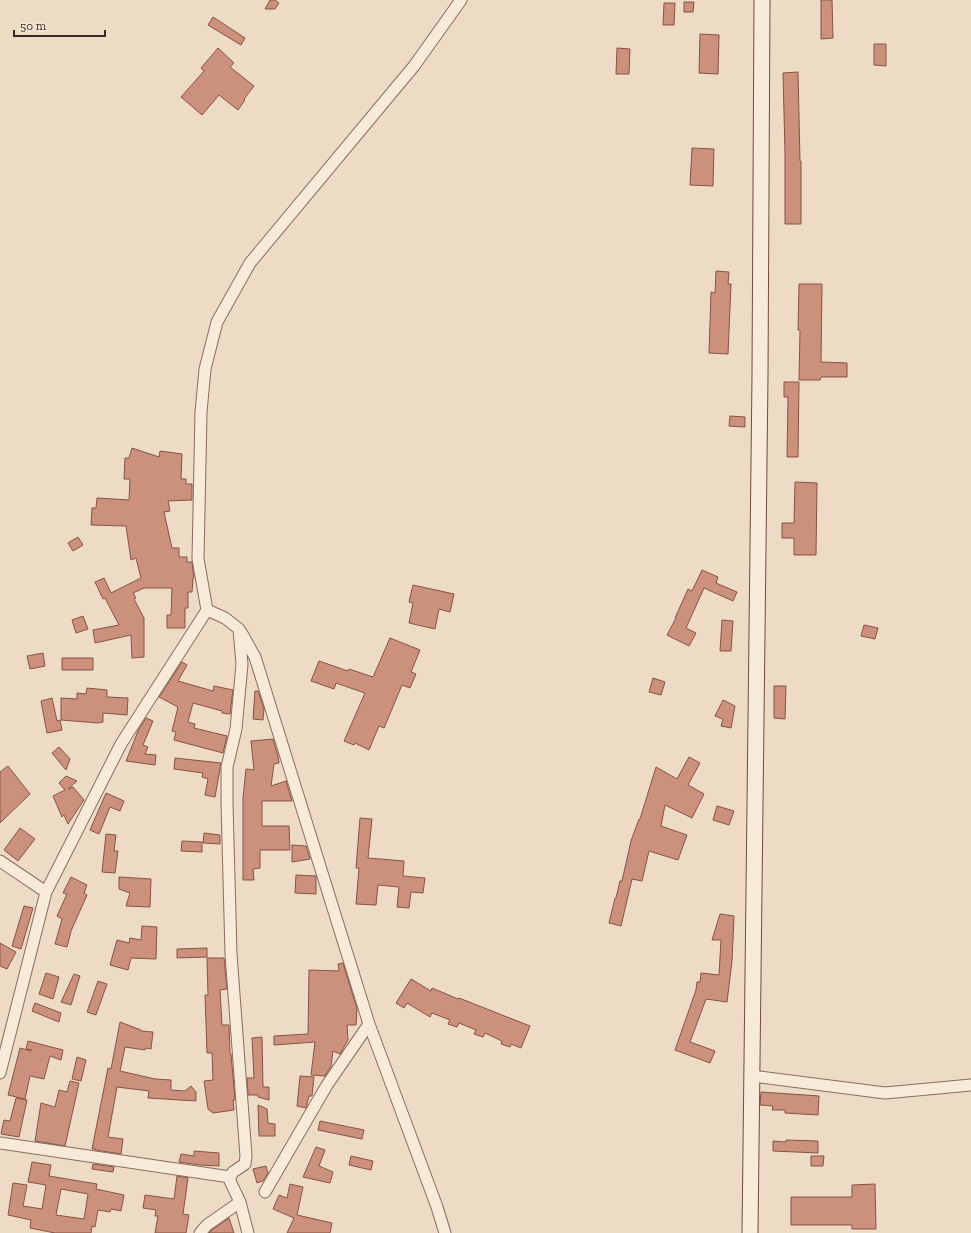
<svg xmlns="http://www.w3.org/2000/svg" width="971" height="1233" viewBox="0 0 971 1233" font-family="'Zilla Slab',serif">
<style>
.building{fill:#cb917d;stroke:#875242;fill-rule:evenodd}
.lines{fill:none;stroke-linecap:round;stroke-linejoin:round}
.street-casing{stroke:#896c5c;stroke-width:13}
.secondary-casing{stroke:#6b4e3f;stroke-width:17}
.street{stroke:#f8ead9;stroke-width:11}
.secondary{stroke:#f8ead9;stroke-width:15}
</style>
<rect width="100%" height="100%" fill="#eedbc6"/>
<path class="building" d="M270,0H275L279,3L275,9H265Z
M821,0H832L833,38L821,39Z
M684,2H694L693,12H684Z
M664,3H675L674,25H663Z
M213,17L245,38L241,45L208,25Z
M700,34L719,35L718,74L699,73Z
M874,44H886V66L874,65Z
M218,48L234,63L230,67L254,86L244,99L245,100L238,110L219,95L202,115L181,97L204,71L201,68Z
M617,48L630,49L629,74H616Z
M798,72L800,161H801V224H785V153L783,73Z
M692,148L714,149L713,186L690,185Z
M716,271L729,272L728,284H731L728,354L709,353L711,292L715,293Z
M799,284H822L821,362L847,363V377H821L820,380H799L800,330H798Z
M784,382H799L798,457H787L788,397H784Z
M730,416L745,417V427L729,426Z
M132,448L159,457L160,451L182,454L181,479H186V484H192V500L168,501L170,511L164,512L172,548H179V557H187V562H192L194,578H193L192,592H188V608H185V628H167V615H171L172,588H144L133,593L136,598L134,599L144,618V657L132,658L131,635L95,643L93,630L119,625L105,598L103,599L95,582L104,578L111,593L141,578L136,558L131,560L126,526L91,525L92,508H96L97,498L129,500L130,479H124L125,458H129Z
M795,482L817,483L816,555H794V538H782V523H794Z
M78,537L83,545L73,551L68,543Z
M702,570L718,577L716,583L737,592L733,601L704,588L686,628L696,633L689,646L667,635L676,618H675L688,589L692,591Z
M413,585L454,594L450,612L439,609L435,629L409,623L413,603L409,602Z
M83,616L88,629L76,633L72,620Z
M722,620L733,621L731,651H720Z
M864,625L878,628L875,639L861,636Z
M390,638L420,650L411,672L416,674L410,688L402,685L384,728L379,726L369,750L355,743L354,745L344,741L365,693L336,683L334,689L311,681L319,661L348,671L349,669L373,677Z
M43,653L45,666L30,669L27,656Z
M62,658H93V670H62Z
M182,662L187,665L178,681L213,691L214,686L233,690L230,714L222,713V711L193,703L188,722L195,724L194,728L227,736L223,753L174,740L176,732L172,731L178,707L159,697Z
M653,678L665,682L661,695L649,692Z
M774,686H786L785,719L774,718Z
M87,688L107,690V697L128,698L127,715L103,713V722L98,723L61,720V698L77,699V693L86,694Z
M255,691H258L264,709L263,720L253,719Z
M52,698L57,721L60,720L62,730L47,733L41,701Z
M723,700L735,706L731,728L721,726L723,719L715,716Z
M146,718L153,721L143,745L148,747L145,754L156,755L155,765L126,761L138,731Z
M273,739L278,756L279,763L274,764L271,786L286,781L292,801H262V826H289L290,850H260V868L253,869L254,880H243V798L246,769L254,770L251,741Z
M59,747L70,759L66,770L52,753Z
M689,757L700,763L688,785L704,794L692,818L665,805L661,826L687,835L678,860L649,851L642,881L632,879L621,926L609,923L615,898H616L620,881H622L631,841L639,819H640L656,767L677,779Z
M175,758L221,763L215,797L205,795L208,779L202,777L203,773L174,769Z
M8,766L30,794L0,823V772Z
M66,776L77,781L68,789L73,787L84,800L68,824L64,815L62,817L53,796L65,790L59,783Z
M106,793L124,801L120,811L110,807L99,834L90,830Z
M717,806L734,811L729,825L713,820Z
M360,818L372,819L368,858L404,861L403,876L425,878L423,893L411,892L409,908L397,907L399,887L378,885L376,905L356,904L359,868H356Z
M20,828L35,839L18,861L4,850Z
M204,833L220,835V844L203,843Z
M106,834L116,835L114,851H118L115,873L102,872Z
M182,841L202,842V852L181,851Z
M292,845L306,846L310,859L292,862Z
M296,875L316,876V894L295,893Z
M71,877L87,885L84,893L87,895L71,931L67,947L55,944L62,919L57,916L67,894L63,893Z
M119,877L151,879L150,907L126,906L130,893L119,889Z
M24,906L33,908L21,949L12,946Z
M720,914L734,916L732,961L727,1002L706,999L690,1042L715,1051L710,1063L675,1050L696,990L697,982H700L701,973L719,975L721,940H712Z
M142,926L157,927L156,959L131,958L128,970L110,965L117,940L129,943L130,938L141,940Z
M0,943L16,952L7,969L0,966Z
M207,948V957L177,958V949Z
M207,958H224L227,989L220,990L222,1025H229L230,1054H231L235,1100H233L234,1110L213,1113L208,1109L204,1081L213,1080L212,1053H207L205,995H208Z
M343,963L357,1009L356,1025H347L348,1040L340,1054L333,1051L331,1066L325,1076L311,1075L315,1042L274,1045V1036L308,1034L309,970L339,971L338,964Z
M46,973L59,977L53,999L39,994Z
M74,974L80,976L71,1005L61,1002Z
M411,979L431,991L432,988L458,999L459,998L530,1026L521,1048L511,1044L510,1047L501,1044L502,1041L485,1033L483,1037L474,1034L476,1030L459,1023L457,1027L448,1024L450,1020L432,1013L430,1017L407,1003L404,1008L396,1003Z
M98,981L107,984L96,1015L87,1012Z
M35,1003L61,1013L59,1022L32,1011Z
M120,1022L141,1030V1031L153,1032L151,1049L146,1048L145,1050L125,1047L120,1071L155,1079L171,1080V1090L185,1091L191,1086L196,1092V1101L148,1098L149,1091L117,1087L108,1137L123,1139L121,1154L95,1150L96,1149H92L108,1068L111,1069Z
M262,1037L263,1087H269V1100L258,1097V1095H248L247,1078H254L252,1038Z
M28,1041L63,1050L61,1060L50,1056L44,1079L30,1076L25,1099L8,1095L20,1048L31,1051L32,1050L26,1049Z
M77,1057L86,1060L81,1081L72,1079Z
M300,1076L314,1077L312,1096H309L306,1108L297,1106Z
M70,1081L79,1083L65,1146L35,1141L41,1103L55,1107L59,1090L67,1092Z
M761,1092L819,1096L818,1115L785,1113V1110H772L773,1106L760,1105Z
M16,1098L27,1100L19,1137L1,1134L4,1120L10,1121Z
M258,1105L267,1109L268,1123L275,1124V1136H259Z
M320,1121L364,1130L362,1139L318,1130Z
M786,1140L818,1141V1153L773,1151V1141L786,1142Z
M316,1147L325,1150L319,1166L333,1172L330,1183L303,1177Z
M194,1151L219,1153V1166L200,1165L179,1162L181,1154L194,1156Z
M351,1156L373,1161L371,1170L349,1165Z
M811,1156H824L823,1166H811Z
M32,1162L51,1165L49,1176L97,1184L96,1189L124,1195L121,1211L111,1209L110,1212L98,1210L95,1227L92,1226L91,1233H55L30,1228L31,1220L8,1215L13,1183L27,1185L23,1206L42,1209L46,1185L28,1182ZM61,1189L88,1194L84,1219L56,1215Z
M93,1164L114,1167L113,1172L92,1169Z
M266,1166L268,1173L263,1181L257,1183L253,1169Z
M177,1176L188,1178L183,1214L189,1215L186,1233H155L158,1216H155L156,1210L143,1208L145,1195L174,1199Z
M290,1184L303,1187L297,1215L332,1223L330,1233H287L294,1218L273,1209L279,1195L287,1198Z
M875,1184L876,1229H852V1225H791V1197H852V1185Z
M229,1218L234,1233H209L212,1230Z"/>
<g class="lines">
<g class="street-casing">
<path id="street" d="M207,610L225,618L239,629L242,664L236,729L227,767V803L231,954L246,1156L245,1164L233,1172L230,1177V1181L240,1202L248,1233
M241,632L255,657L369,1024L437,1207L445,1233
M0,861L46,892
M0,1073L46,892L121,744L207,610L198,559L201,412L205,369L217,322L250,263L414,66L461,0
M752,1076L885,1093L971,1085
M0,1143L230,1177
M265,1192L327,1085L369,1024
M200,1233L207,1225L240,1202"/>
</g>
<g class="secondary-casing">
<path id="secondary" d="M750,1233L760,376L762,0"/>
</g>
<use href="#street" class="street"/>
<use href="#secondary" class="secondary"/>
</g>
<path d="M14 30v6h91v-6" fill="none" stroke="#39281f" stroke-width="2"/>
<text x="20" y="30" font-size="12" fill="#39281f" stroke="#f5e7d6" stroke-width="3" paint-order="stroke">50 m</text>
</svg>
